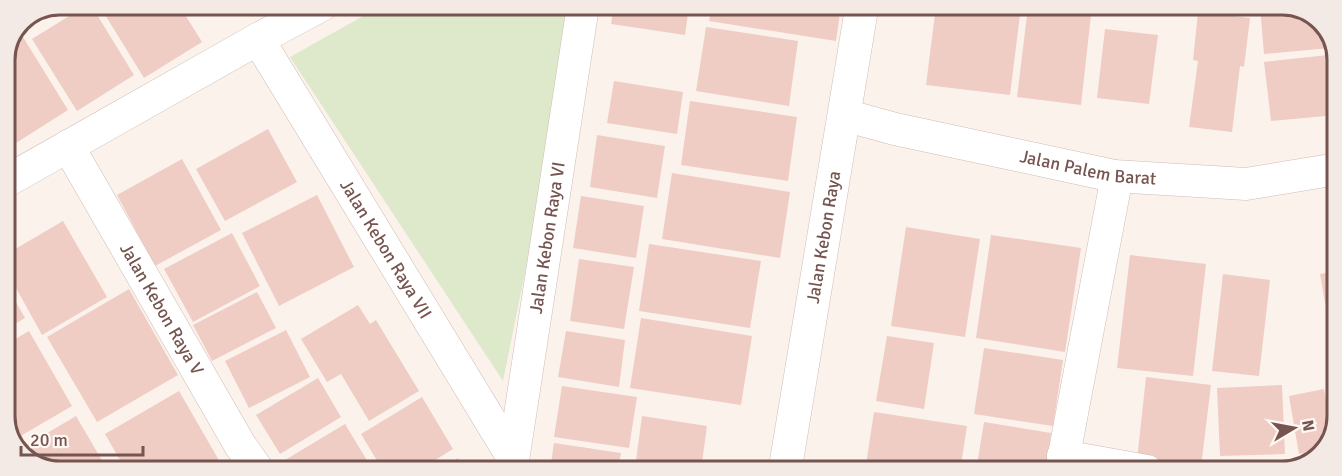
<svg xmlns="http://www.w3.org/2000/svg" width="1342" height="476" viewBox="0 0 1342 476" font-family="Signika,sans-serif">
<style>
.green{fill:#dde9ca}
.building{fill:#efcdc5}
.lines{fill:none;stroke-linecap:round;stroke-linejoin:round}
.minor-casing{stroke:#d0bbb4;stroke-width:33}
.tertiary-casing{stroke:#d0bbb4;stroke-width:34}
.minor{stroke:#fff;stroke-width:32}
.tertiary{stroke:#fff;stroke-width:33}
.labels{text-anchor:middle;stroke-width:4.5;stroke-linejoin:round;paint-order:stroke}
.street-label{font-size:18px;fill:#765550;stroke:#fef7f2}
.rim{fill:none;stroke:#765550;stroke-width:3}
</style>
<rect width="100%" height="100%" fill="#fbf2ec"/>
<path class="green" d="M383,5L579,6L503,381L290,57Z"/>
<path class="building" d="M87,5H91L134,75L77,111L32,39Z
M99,5H179L202,42L144,78Z
M614,6H689L685,35L611,24Z
M712,6H841L836,41L709,21Z
M936,6L1021,7L1010,95L926,85Z
M1028,7L1091,15L1081,105L1017,97Z
M1260,7H1300L1326,26L1330,48L1264,54Z
M43,11L44,12L17,29L21,20Z
M1198,12L1250,18L1244,67L1240,66L1232,132L1189,127L1198,61L1193,60Z
M706,27L798,41L789,106L696,91Z
M1105,29L1158,35L1149,104L1097,98Z
M23,37L68,110L5,150V56L10,45Z
M1337,54V115L1271,121L1264,62Z
M614,81L683,92L677,134L607,123Z
M690,101L797,117L788,181L681,165Z
M268,129L297,182L225,221L196,169Z
M597,135L665,146L657,198L590,187Z
M182,159L221,230L155,266L117,195Z
M672,173L790,192L780,258L662,239Z
M317,195L354,267L279,306L242,233Z
M581,196L644,206L636,258L573,248Z
M63,221L107,297L42,335L5,268V255Z
M906,227L980,239L965,337L891,326Z
M232,233L260,286L193,322L164,269Z
M991,235L1081,248L1065,352L976,338Z
M649,244L761,261L750,328L639,311Z
M1130,255L1206,264L1193,376L1117,368Z
M579,259L634,267L624,329L570,321Z
M1336,271L1335,353H1334L1320,274Z
M1223,274L1270,280L1259,376L1212,371Z
M5,283L25,318L5,330Z
M129,289L178,375L97,422L47,337Z
M257,292L276,328L212,361L193,325Z
M358,305L370,324L376,320L419,391L369,421L341,374L327,382L301,339Z
M641,318L752,336L741,405L630,388Z
M286,330L310,377L249,408L225,361Z
M29,331L72,406L12,441L5,420V345Z
M566,331L625,340L619,387L558,377Z
M887,336L934,343L924,409L876,401Z
M984,348L1063,360L1053,426L974,414Z
M1146,377L1211,385L1201,467L1137,460Z
M318,378L341,417L280,454L256,415Z
M1282,385L1285,454L1220,456L1217,388Z
M562,386L637,397L629,448L554,437Z
M1324,389L1333,437L1324,449L1299,454L1289,396Z
M179,391L224,469H125L105,434Z
M422,397L453,449L419,470L382,469L361,434Z
M874,412L967,426L960,471H865Z
M76,416L107,469H42L17,451Z
M642,416L707,426L701,470L636,460Z
M984,422L1051,433L1046,471H976Z
M345,424L368,462L356,469H284L280,463Z
M554,443L621,453L618,470H550Z
M458,458L465,470H440Z"/>
<g class="lines">
<g class="minor-casing">
<g id="minor">
<path id="s1" d="M258,39L513,458"/>
<path id="s2" d="M844,115L895,129L1114,176L1246,184L1337,169"/>
<path id="s3" d="M68,146L240,445L257,469"/>
<path d="M5,182L258,39L322,5"/>
<path d="M1063,456L1147,471"/>
<path id="s4" d="M512,467L583,6"/>
<path d="M1061,471L1114,192V176"/>
</g>
</g>
<g class="tertiary-casing">
<g id="tertiary">
<path id="s5" d="M785,470L862,6"/>
</g>
</g>
<use href="#minor" class="minor"/>
<use href="#tertiary" class="tertiary"/>
</g>
<g class="labels">
<g class="street-label">
<text dy="6" stroke="none"><textPath href="#s2" startOffset="250">Jalan Palem Barat</textPath></text>
<text dy="6" stroke="none"><textPath href="#s4" startOffset="232">Jalan Kebon Raya VI</textPath></text>
<text dy="6" stroke="none"><textPath href="#s5" startOffset="236">Jalan Kebon Raya</textPath></text>
<text dy="6" stroke="none"><textPath href="#s1" startOffset="246">Jalan Kebon Raya VII</textPath></text>
<text dy="6" stroke="none"><textPath href="#s3" startOffset="188">Jalan Kebon Raya V</textPath></text>
</g>
</g>
<path d="M0 0H1342V476H0ZM60 15H1282A45 45 0 0 1 1327 60V416A45 45 0 0 1 1282 461H60A45 45 0 0 1 15 416V60A45 45 0 0 1 60 15Z" fill="#f3eae5" fill-rule="evenodd"/>
<path class="rim" d="M60 15H1282A45 45 0 0 1 1327 60V416A45 45 0 0 1 1282 461H60A45 45 0 0 1 15 416V60A45 45 0 0 1 60 15Z"/>
<g transform="translate(1294 428) rotate(80)" stroke="#fef7f2" stroke-width="4.5" paint-order="stroke">
<path d="M0-4.5L10 22L0 15L-10 22Z" fill="#765550"/>
<text y="-9" font-size="16" font-weight="bold" text-anchor="middle" fill="#765550">N</text>
</g>
<path d="M21 446v9h122v-9" fill="none" stroke="#765550" stroke-width="3"/>
<text x="30" y="446" font-size="18" fill="#765550" stroke="#fef7f2" stroke-width="4.5" paint-order="stroke">20 m</text>
</svg>
